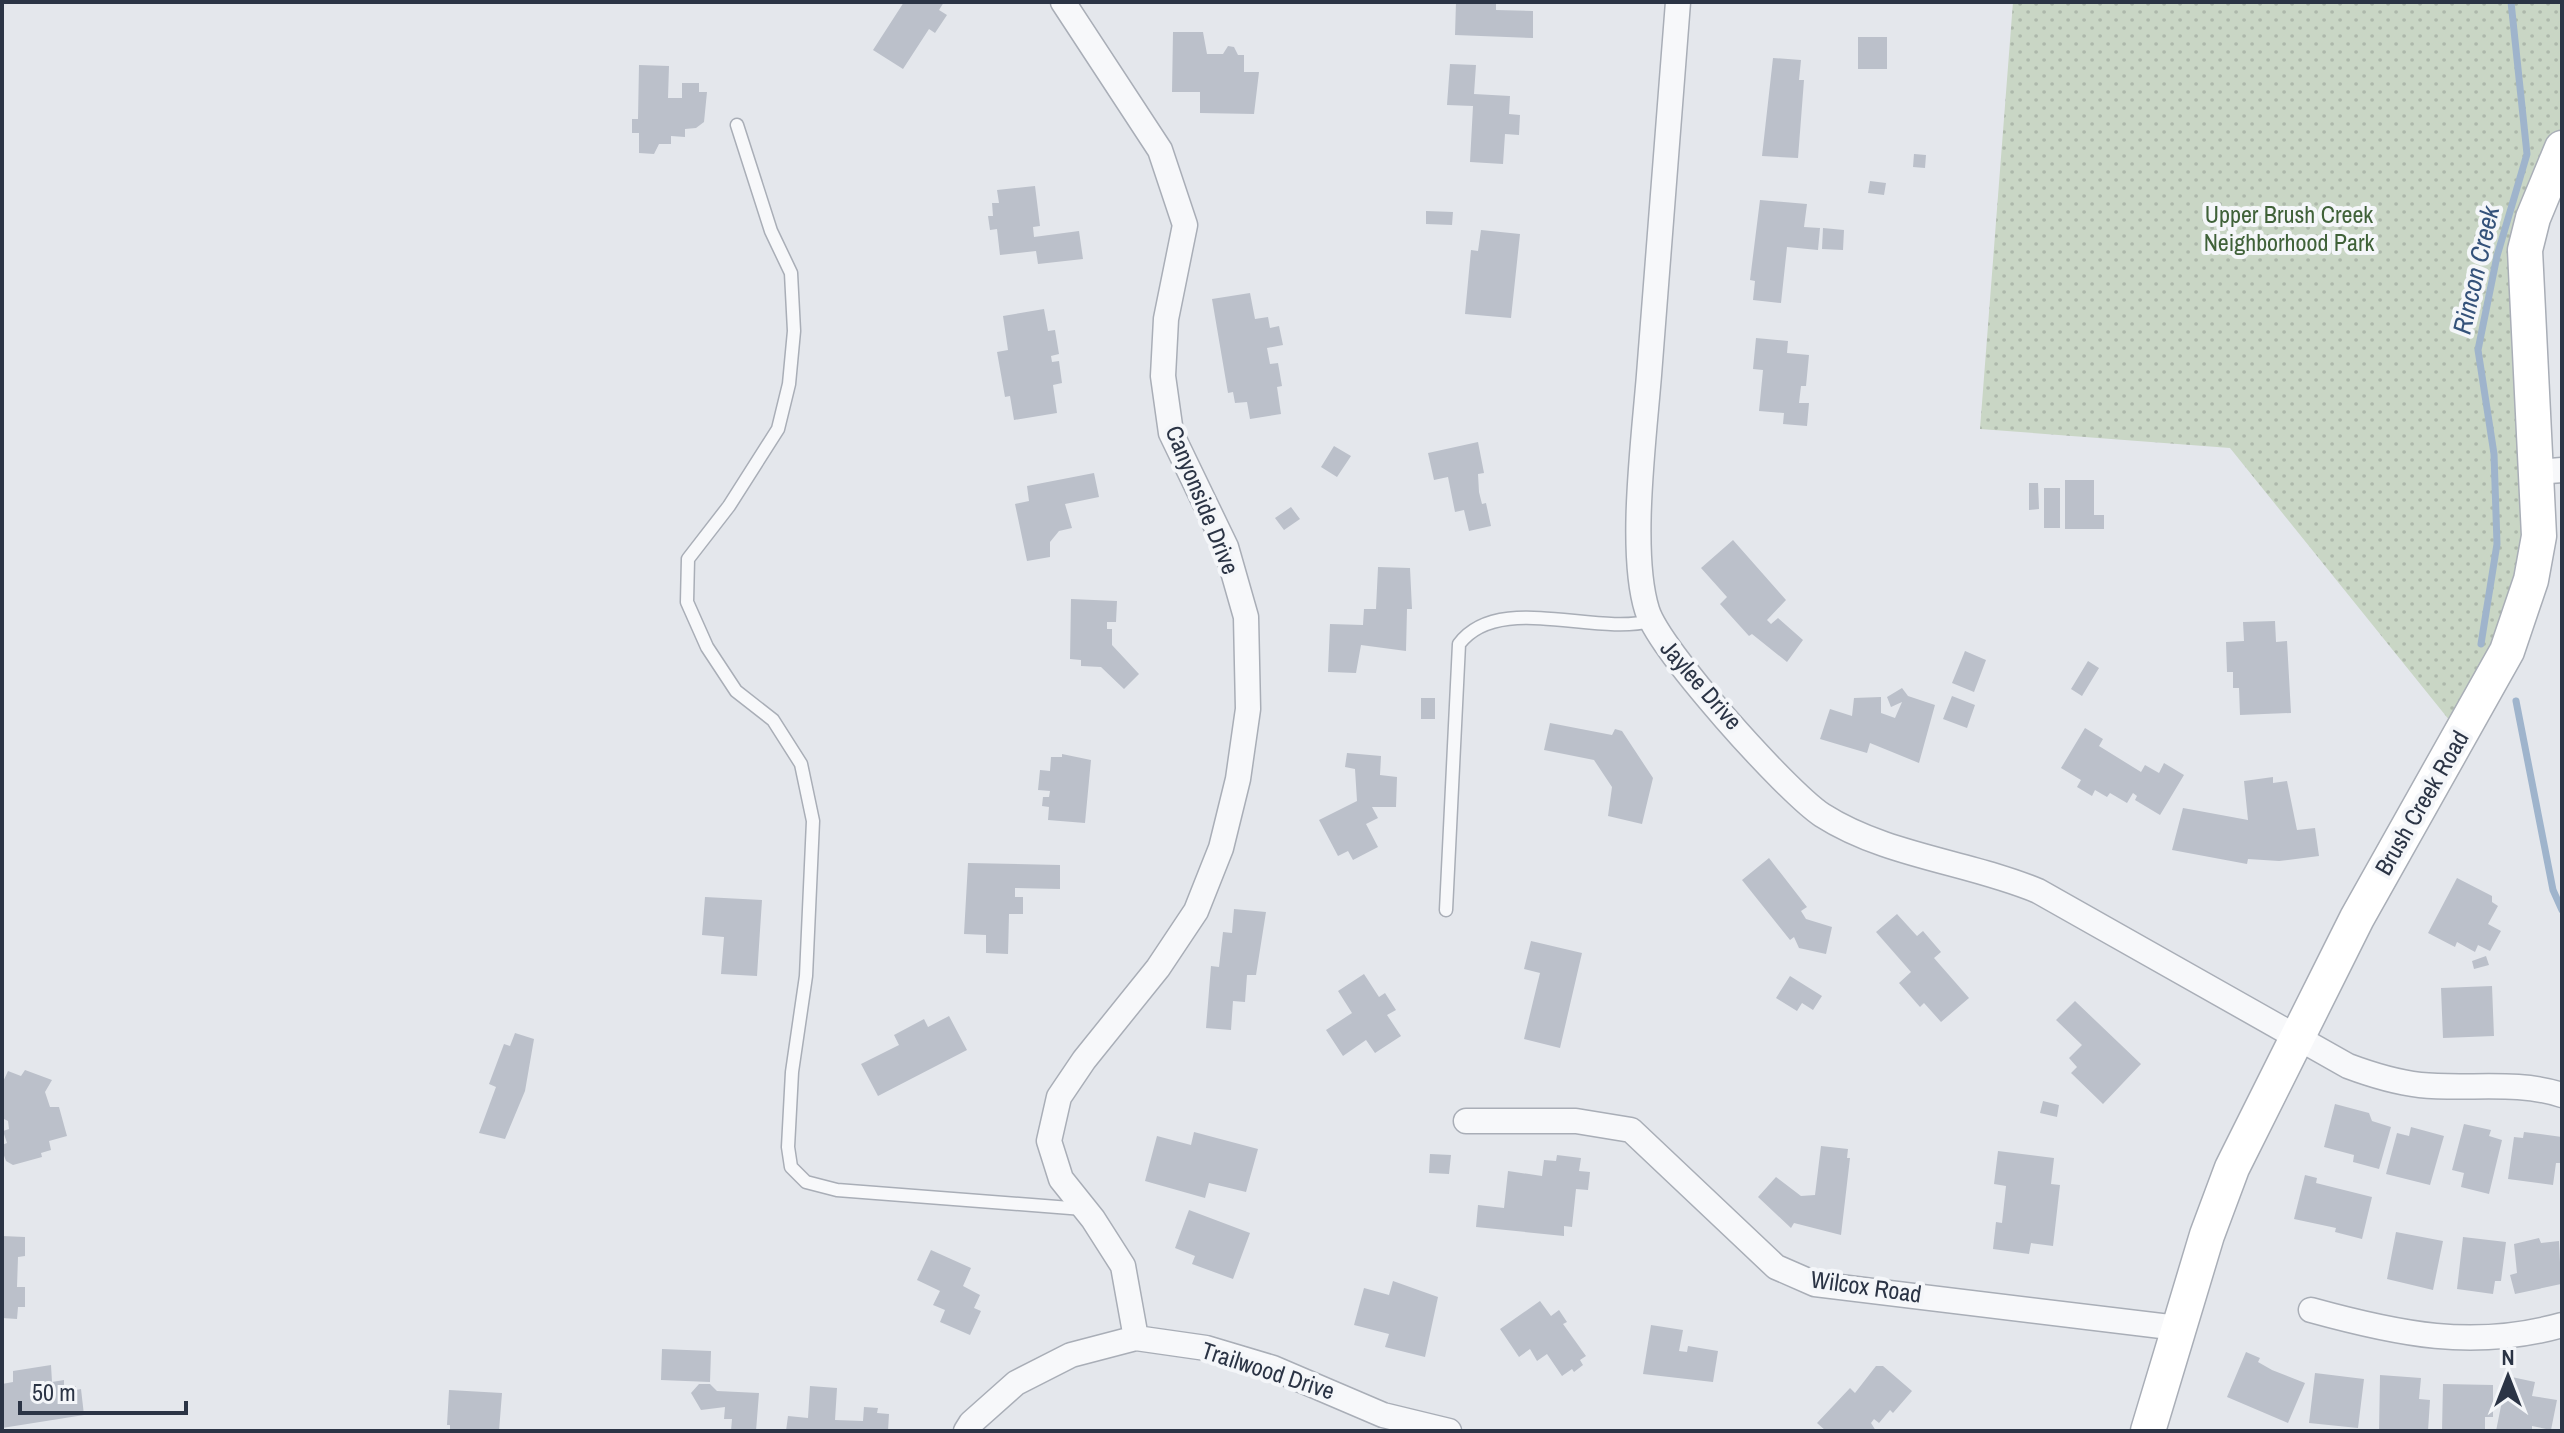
<svg xmlns="http://www.w3.org/2000/svg" width="2564" height="1433" viewBox="0 0 2564 1433" font-family="'Archivo Narrow',sans-serif">
<style>
.park{fill:url(#park-dots)}
.lines{fill:none;stroke-linecap:round;stroke-linejoin:round}
.stream{stroke:#9fb4cc;stroke-width:7}
.building{fill:#bbc0ca}
.lane-casing{stroke:#a9aeb7;stroke-width:15}
.street-casing{stroke:#a9aeb7;stroke-width:27}
.secondary-casing{stroke:#a9aeb7;stroke-width:37}
.lane{stroke:#f7f8fa;stroke-width:12}
.street{stroke:#f7f8fa;stroke-width:24}
.secondary{stroke:#fff;stroke-width:34}
.labels{text-anchor:middle;stroke-width:8;stroke-linejoin:round;paint-order:stroke}
.park-label{font-size:24px;fill:#3f6138;stroke:#f4f6f9}
.street-label{font-size:24px;fill:#2b3445;stroke:#f4f6f9}
.water-label{font-size:26px;font-style:italic;fill:#34527a;stroke:#f4f6f9}
</style>
<defs>
<pattern id="park-dots" width="8" height="8" patternUnits="userSpaceOnUse" patternTransform="scale(2)"><rect width="8" height="8" fill="#c9d6c5"/><path d="M2 2h.1M6 6h.1" fill="none" stroke="#adb8ab" stroke-width="1.8" stroke-linecap="round"/></pattern>
</defs>
<rect width="100%" height="100%" fill="#e4e7ec"/>
<path class="park" d="M2013,2H2562V130L2532,200L2525,575L2454,726L2230,448L1980,429Z"/>
<g class="lines">
<path class="stream" d="M2481,644L2497,544L2494,454L2478,350L2497,256L2527,154L2511,2
M2516,701L2553,890L2562,910"/>
</g>
<path class="building" d="M904,2H944L939,10L947,15L935,33L929,29L903,69L873,50Z
M1456,2H1496V10L1533,11V38L1455,35Z
M1173,32H1203L1207,54H1223L1228,46L1234,47L1238,55H1244V72H1259L1254,114L1200,113V92H1172Z
M1858,37H1887V69H1858Z
M1773,58L1801,60L1799,80H1804L1798,158L1762,156Z
M1450,64L1476,65L1474,94L1510,96L1509,114L1520,115L1519,135L1505,134L1503,164L1470,162L1473,106L1447,105Z
M639,65L669,66L668,98H682V83H699V92H707L704,122L696,128L685,129V137L671,136V144H659L654,154L639,153V133H632V119H638Z
M1914,154L1926,155L1925,168L1913,167Z
M1870,181L1886,183L1884,195L1868,193Z
M1035,186L1040,226L1033,227L1034,237L1079,231L1083,259L1038,264L1036,251L1000,255L997,229L990,230L988,216H993L992,203H999L997,190Z
M1760,200L1807,204L1804,227L1820,228L1818,250L1787,247L1781,303L1753,300L1755,281L1750,280Z
M1426,211L1453,212L1452,225L1426,224Z
M1823,228L1844,230L1843,250L1822,249Z
M1481,230L1520,234L1511,318L1465,314L1471,250L1478,251Z
M1250,293L1255,319L1268,317L1270,328L1279,326L1283,345L1267,348L1270,364L1278,363L1282,386L1277,387L1281,414L1250,419L1247,402L1235,403L1233,392L1228,393L1212,299Z
M1044,309L1048,331L1055,330L1059,354L1051,356L1052,362L1059,361L1062,383L1053,385L1057,413L1014,420L1010,396L1005,397L997,352L1008,350L1003,316Z
M1756,338L1788,341L1787,353L1809,355L1806,386H1801L1799,403H1809L1807,426L1783,424L1784,413L1759,411L1763,370L1753,369Z
M1478,442L1484,473L1478,474L1479,492L1482,504L1486,503L1491,526L1469,531L1464,510L1455,512L1448,477L1434,480L1428,453Z
M1334,446L1351,456L1337,477L1321,467Z
M1094,473L1099,497L1065,504L1072,528L1059,531L1050,542V557L1027,561L1015,504L1029,501L1027,486Z
M2065,480H2094V515H2104V529H2065Z
M2029,483H2038L2039,509L2029,510Z
M2044,488H2060V528H2044Z
M1291,507L1300,519L1284,530L1275,518Z
M1733,540L1786,600L1767,620L1771,624L1778,618L1803,640L1787,662L1752,634L1749,636L1720,604L1727,597L1701,568Z
M1378,567L1410,568L1412,609H1407L1406,651L1361,645L1356,673L1328,672L1330,624L1363,625L1364,609H1376Z
M1071,599L1117,601L1116,622H1107V629H1112V645L1139,674L1124,689L1101,667L1081,666V660L1070,659Z
M2275,621L2276,642L2287,641L2291,713L2240,715L2239,688H2233V672H2227L2226,642L2244,641L2243,622Z
M1965,651L1986,660L1974,692L1952,683Z
M2088,661L2099,668L2082,696L2071,689Z
M1902,688L1908,696L1935,705L1919,763L1870,743L1867,753L1820,739L1830,709L1852,716L1854,698L1881,697V713L1895,718L1902,702L1891,707L1887,697Z
M1952,696L1975,705L1967,728L1943,719Z
M1421,698H1435V719H1421Z
M1550,723L1612,735L1615,729L1622,731L1653,778L1642,824L1608,816L1612,787L1594,760L1544,750Z
M2085,728L2103,739L2099,746L2141,772L2145,765L2159,773L2164,763L2184,775L2160,815L2135,800L2137,796L2133,793L2127,803L2110,793L2107,797L2095,790L2092,796L2077,787L2081,780L2061,768Z
M1347,753L1381,756L1380,775L1397,777L1396,807H1372L1378,818L1366,824L1378,847L1353,860L1348,851L1338,856L1319,820L1357,801L1355,769L1345,767Z
M1062,754L1091,760L1085,823L1048,820L1049,807L1042,806L1043,797H1049L1050,791L1038,790L1040,770L1050,771L1051,757H1062Z
M2273,777V783L2287,781L2297,830L2315,828L2319,856L2279,861L2248,859L2247,864L2172,850L2183,808L2248,820L2244,781Z
M1769,858L1807,907L1801,911L1806,919L1832,927L1826,954L1799,948L1794,937L1790,940L1742,880Z
M968,863L1060,865V889L1015,888V897H1023V914H1009L1008,954L986,953V935L964,934Z
M2457,878L2492,896V902L2498,906L2488,924L2501,931L2490,951L2478,945L2475,952L2457,942L2455,947L2428,933Z
M705,897L762,900L757,976L721,974L724,937L702,935Z
M1234,909L1266,912L1256,975H1247L1245,1002L1233,1001L1231,1030L1206,1028L1211,966L1219,967L1223,932L1232,933Z
M1897,914L1917,936L1923,931L1941,952L1934,958L1969,998L1941,1022L1924,1003L1920,1007L1899,983L1911,972L1876,932Z
M1531,941L1582,953L1560,1048L1524,1039L1540,973L1524,969Z
M2486,956L2489,965L2474,969L2472,961Z
M1364,974L1379,997L1385,993L1396,1010L1387,1015L1401,1036L1375,1053L1366,1040L1343,1056L1326,1030L1352,1013L1338,991Z
M1790,976L1822,996L1813,1010L1802,1003L1797,1011L1776,998Z
M2492,986L2494,1036L2443,1038L2441,988Z
M2075,1001L2141,1064L2103,1104L2071,1073L2077,1067L2069,1058L2082,1045L2056,1020Z
M949,1016L967,1050L878,1096L861,1064L899,1045L894,1035L924,1019L928,1027Z
M515,1033L534,1039L525,1091L505,1139L479,1133L496,1087L489,1084L504,1044L510,1046Z
M25,1070L52,1080L45,1092L50,1107H59L67,1136L49,1141L51,1150L41,1153L42,1157L13,1165L6,1161L2,1150V1145L7,1143L3,1131L9,1129L8,1121L2,1118V1084L8,1071L21,1076Z
M2043,1101L2059,1105L2057,1117L2040,1113Z
M2335,1104L2369,1113L2372,1121L2391,1127L2379,1169L2353,1162L2354,1155L2324,1147Z
M2464,1124L2491,1130L2489,1136L2502,1140L2489,1194L2461,1187L2464,1173L2452,1170Z
M2411,1127L2444,1136L2430,1185L2386,1174L2397,1133L2409,1136Z
M1194,1132L1258,1149L1246,1192L1209,1183L1205,1198L1145,1181L1157,1136L1191,1145Z
M2524,1132L2562,1137V1163H2556L2553,1185L2508,1179L2514,1137L2523,1138Z
M1821,1146L1848,1149L1847,1158H1850L1841,1235L1794,1223L1791,1228L1758,1197L1776,1177L1801,1196L1815,1195Z
M1998,1151L2054,1158L2051,1184L2060,1185L2053,1246L2031,1243L2029,1254L1993,1249L1996,1222L2002,1223L2006,1186L1994,1184Z
M1430,1154L1451,1155L1449,1174L1429,1173Z
M1557,1155L1581,1158L1579,1171L1590,1172L1588,1190L1576,1189L1572,1227L1564,1226V1236L1476,1227L1478,1205L1504,1208L1508,1171L1542,1176L1544,1160L1556,1161Z
M2305,1175L2317,1178L2316,1183L2372,1197L2362,1239L2335,1232L2336,1228L2294,1219Z
M1189,1210L1250,1233L1233,1279L1192,1264L1195,1256L1175,1248Z
M2396,1232L2443,1241L2433,1290L2387,1279Z
M2,1236L25,1237V1256L18,1257L17,1287H25V1307H18L17,1319L2,1318Z
M2463,1237L2506,1242L2501,1281H2495L2493,1294L2457,1289Z
M2539,1238L2541,1243L2559,1241L2561,1284L2515,1294L2510,1275L2517,1273L2514,1244Z
M931,1250L971,1268L963,1286L980,1295L974,1308L981,1311L970,1335L940,1322L945,1310L933,1305L940,1291L917,1280Z
M1393,1281L1438,1297L1425,1357L1385,1347L1389,1334L1354,1325L1364,1288L1389,1295Z
M1540,1301L1551,1316L1559,1310L1567,1322L1563,1324L1586,1356L1580,1360L1583,1365L1574,1372L1572,1369L1562,1376L1547,1354L1537,1361L1530,1349L1519,1357L1500,1329Z
M1651,1325L1683,1330L1679,1351L1687,1352L1688,1346L1718,1351L1713,1382L1643,1374Z
M662,1349L711,1351L710,1382L661,1380Z
M2246,1352L2260,1358L2258,1362L2272,1370L2305,1383L2288,1423L2227,1397Z
M51,1365L52,1382L64,1380V1388L76,1386V1390L81,1389L84,1415L2,1428V1384L13,1382V1371Z
M1876,1366H1883L1912,1391L1893,1413L1890,1410L1879,1423L1874,1419L1871,1423L1876,1431H1826L1817,1423L1850,1388L1855,1393Z
M2315,1373L2364,1379L2358,1428L2309,1423Z
M2380,1375L2421,1378L2419,1399L2430,1400L2428,1431H2379Z
M2507,1376L2535,1382L2532,1396L2557,1400L2551,1430L2532,1426V1431H2496Z
M699,1384H710L717,1391L759,1393L756,1431H731L732,1419H724L725,1407L701,1410L691,1393Z
M2443,1384L2493,1385V1417H2485V1431H2442Z
M810,1386L837,1388L835,1420L863,1421L864,1407L878,1408L877,1413L889,1414L888,1431H786L788,1416L808,1418Z
M449,1390L502,1393L499,1431H450V1425H447Z"/>
<g class="lines">
<g class="lane-casing">
<path id="lane" d="M737,125L771,231L791,273L794,331L789,384L778,429L729,506L688,559L687,602L707,647L736,691L773,720L801,764L813,821L806,976L792,1072L788,1147L791,1167L806,1182L837,1190L1083,1209
M1446,910L1459,644C1498,592 1593,636 1651,621"/>
</g>
<g class="street-casing">
<path id="street" d="M1063,2L1160,150L1185,225L1166,319L1163,376L1171,433L1226,547L1246,617L1248,709L1238,779L1221,848L1196,911L1158,968L1084,1060L1059,1097L1049,1141L1061,1179L1093,1219L1123,1266L1136,1338
M1678,2C1669,127 1659,251 1649,375C1644,438 1629,552 1647,610C1659,650 1786,791 1822,815C1886,856 1969,862 2038,891L2348,1066C2372,1075 2395,1082 2420,1085C2467,1090 2516,1080 2562,1095
M2538,472L2562,470
M1466,1121H1576L1631,1130L1776,1267L1815,1284L2178,1328
M2311,1310C2398,1334 2473,1350 2562,1325
M966,1431L971,1423L1016,1383L1071,1355L1136,1338L1206,1348L1273,1368L1383,1415L1449,1431"/>
</g>
<g class="secondary-casing">
<path id="secondary" d="M2148,1431L2207,1235L2232,1168L2357,918L2507,651L2531,580L2539,536L2525,250L2533,218L2562,148"/>
</g>
<use href="#lane" class="lane"/>
<use href="#street" class="street"/>
<use href="#secondary" class="secondary"/>
</g>
<g class="labels">
<g class="park-label">
<text x="2289" y="223">Upper Brush Creek<tspan x="2289" dy="28">Neighborhood Park</tspan></text>
</g>
<g class="street-label">
<text transform="translate(1202 500) rotate(68)" y="8">Canyonside Drive</text>
<text transform="translate(1701 685) rotate(49)" y="8">Jaylee Drive</text>
<text transform="translate(2422 803) rotate(-60)" y="8">Brush Creek Road</text>
<text transform="translate(1866 1287) rotate(8)" y="8">Wilcox Road</text>
<text transform="translate(1268 1371) rotate(18)" y="8">Trailwood Drive</text>
</g>
<g class="water-label">
<text transform="translate(2476 270) rotate(-77)" y="9">Rincon Creek</text>
</g>
</g>
<rect width="2564" height="1433" fill="none" stroke="#2b3445" stroke-width="8"/>
<g transform="translate(2508 1377)" stroke="#f4f6f9" stroke-width="6" paint-order="stroke">
<path d="M0-6L14 30L0 20L-14 30Z" fill="#2b3445"/>
<text y="-12" font-size="22" font-weight="bold" text-anchor="middle" fill="#2b3445">N</text>
</g>
<path d="M20 1401v12h166v-12" fill="none" stroke="#2b3445" stroke-width="4"/>
<text x="32" y="1401" font-size="24" fill="#2b3445" stroke="#f4f6f9" stroke-width="6" paint-order="stroke">50 m</text>
</svg>
